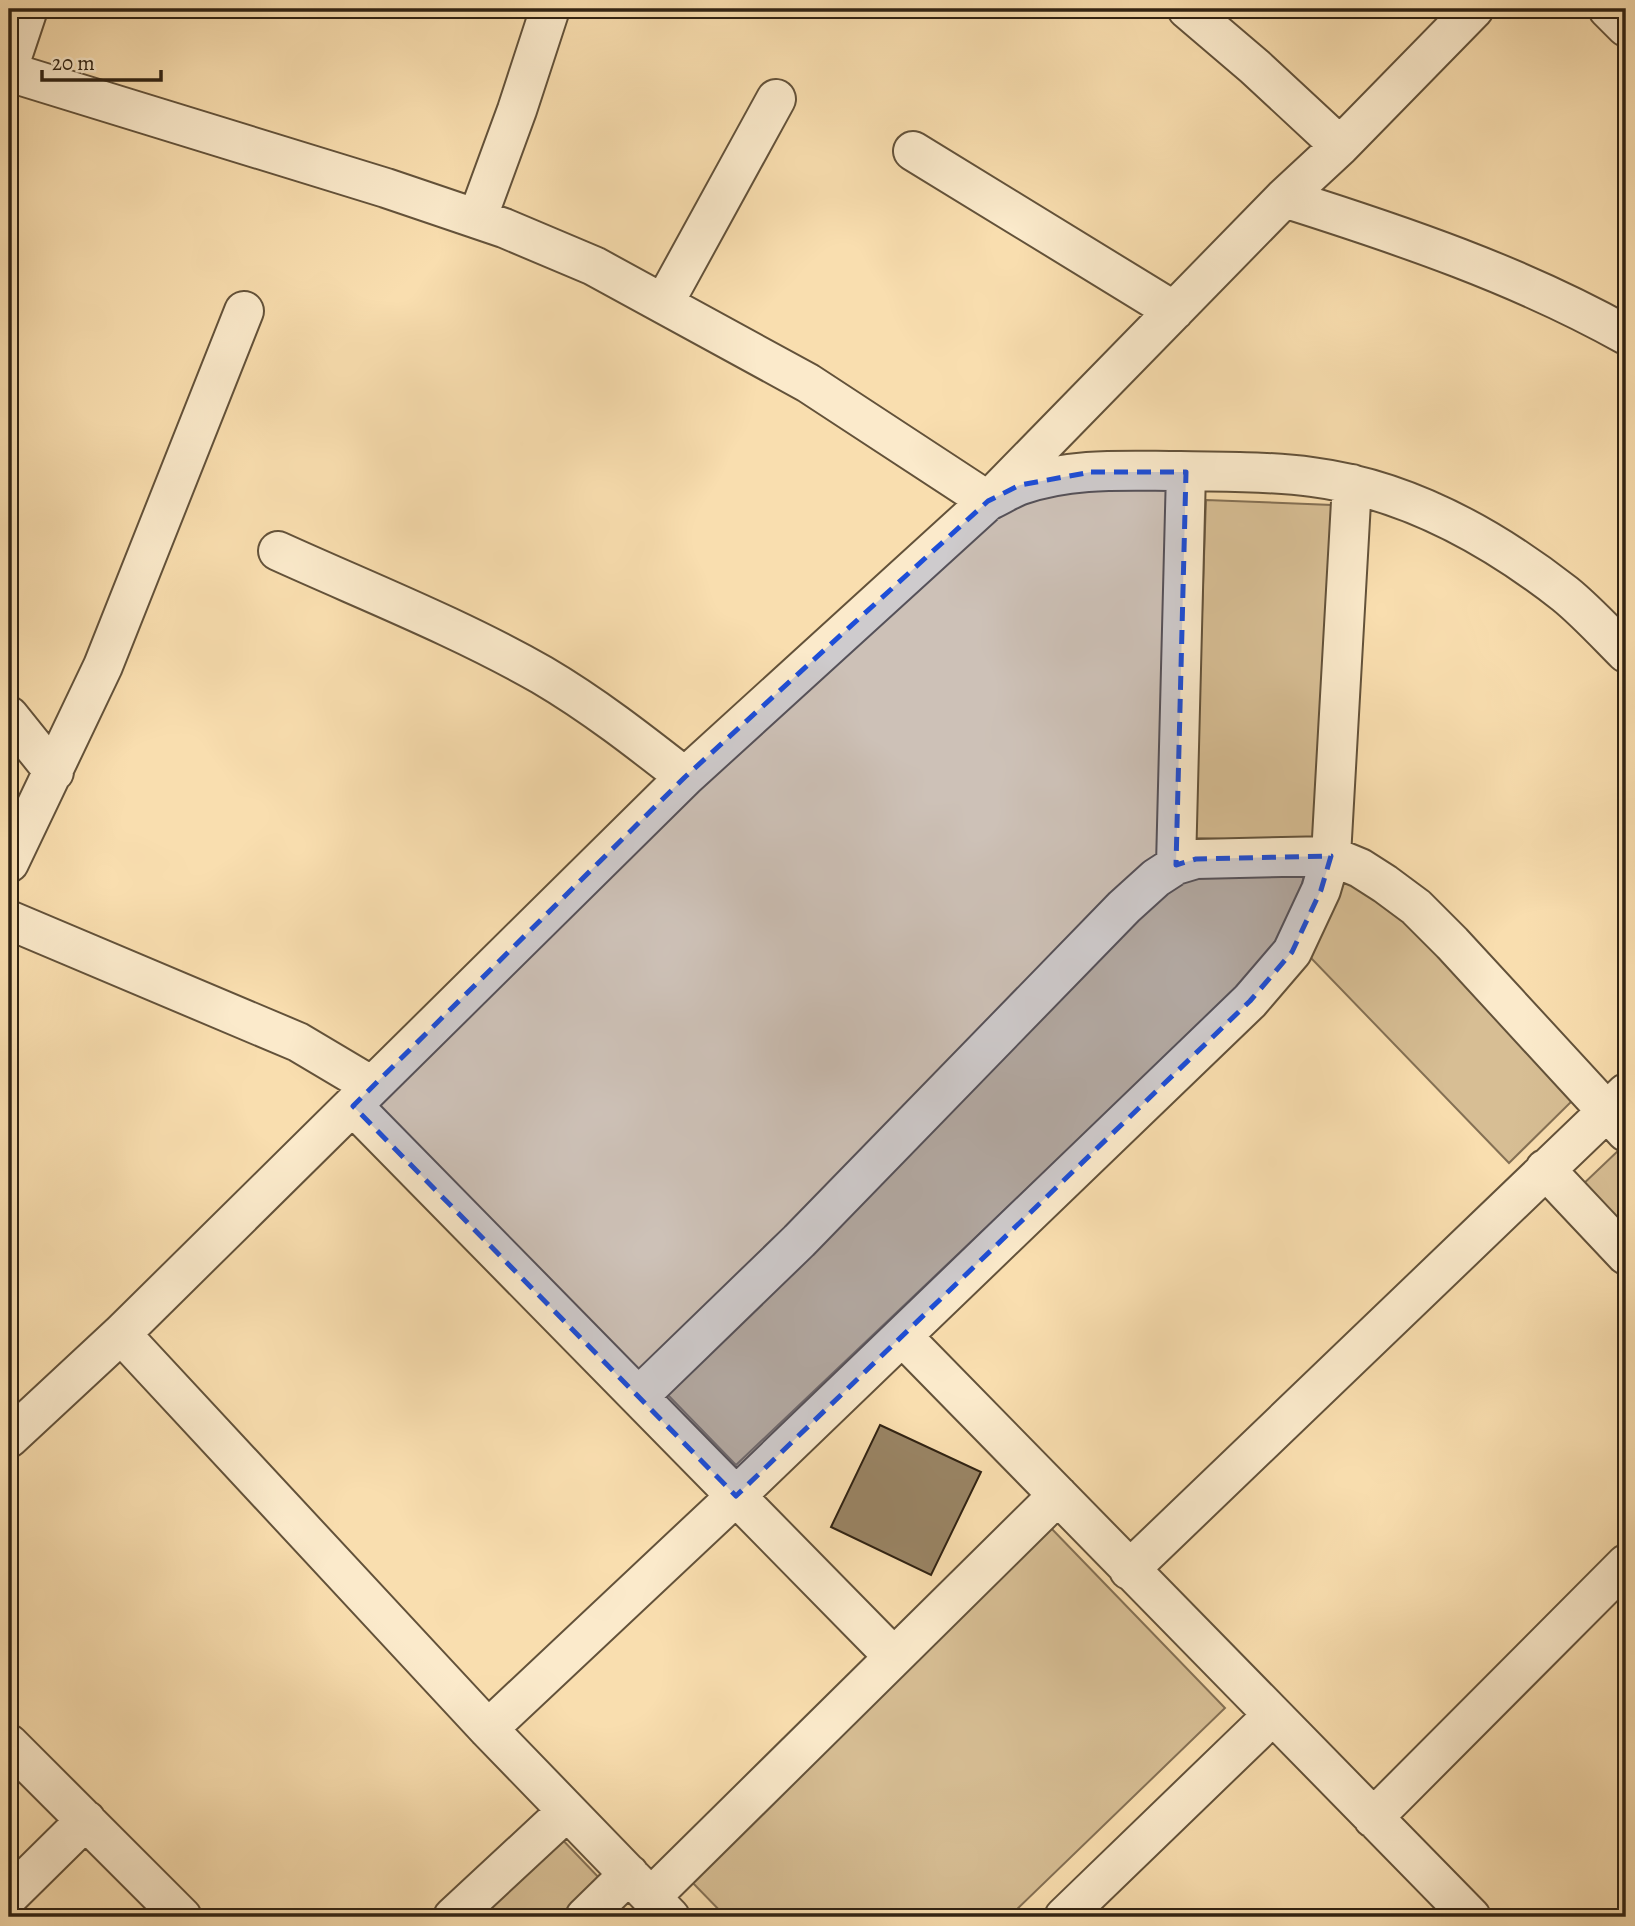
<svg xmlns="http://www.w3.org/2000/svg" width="1635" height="1926" viewBox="0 0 1635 1926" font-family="Alegreya,serif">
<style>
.green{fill:#d7be94;stroke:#847054;stroke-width:2}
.building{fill:#998464;stroke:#312313;stroke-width:2}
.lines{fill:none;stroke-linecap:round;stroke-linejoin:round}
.minor-casing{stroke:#63523a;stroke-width:42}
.minor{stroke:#fbeacb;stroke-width:38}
.marked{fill:#1d4ed8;fill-opacity:0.2;stroke:#1d4ed8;stroke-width:5;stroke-dasharray:14 9;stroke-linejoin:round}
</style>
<rect width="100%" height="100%" fill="#f9deaf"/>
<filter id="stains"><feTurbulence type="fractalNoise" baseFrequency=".00286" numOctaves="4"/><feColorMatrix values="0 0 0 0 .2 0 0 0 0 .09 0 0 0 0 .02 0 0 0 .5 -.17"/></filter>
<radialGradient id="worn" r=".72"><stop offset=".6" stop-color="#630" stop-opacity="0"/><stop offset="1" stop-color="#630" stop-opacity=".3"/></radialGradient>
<path class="green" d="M1206,500L1332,505L1321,842L1194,838Z
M1345,875L1405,918L1576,1097L1509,1163L1311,958Z
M1197,876H1304L1294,914L1257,970L736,1465L666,1393L1177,880Z
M1621,1148L1626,1154V1237L1579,1188Z
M1050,1527L1225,1708L1009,1917H726L688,1878Z
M556,1833L604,1883L568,1917H468Z"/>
<path class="building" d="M880,1425L981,1472L931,1575L831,1527Z"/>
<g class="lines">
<g class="minor-casing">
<path id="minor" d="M1187,9L1255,67L1340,146
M1608,9L1626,27
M9,66L28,9
M9,72L386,188L504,228L594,266L808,383L988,501L1284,198L1340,146L1474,9
M913,151L1174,311
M1284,198C1401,235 1519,275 1626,335
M477,219L517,110L550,9
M664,303L776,99
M278,551C366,591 458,627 542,675C593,705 639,741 685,777
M9,716L54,772
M9,863L103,666L244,311
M1176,865L1196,859L1331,856L1360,868L1385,884L1416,907L1452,943L1626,1132
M9,920L298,1042L372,1086
M353,1106L894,1657
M1545,1169L1626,1255
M121,1334L488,1729L670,1917
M902,1336L1471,1917
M639,1396L799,1241L1124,907L1156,878L1176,865L1186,472
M9,1438L121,1334L685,777L988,501C999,496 1010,489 1021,485C1072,467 1127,471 1180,471C1223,472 1269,471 1312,477C1406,489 1491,536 1565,594C1586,611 1606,633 1626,653
M1129,1570L1626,1093
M488,1729L736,1496L1250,1001L1292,952L1321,890L1331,856L1352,484
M9,1744L182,1917
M1373,1818L1626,1564
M9,1896L86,1820
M651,1897L1058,1495
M453,1917L567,1811
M585,1917L629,1874
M1064,1917L1273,1715"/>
</g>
<use href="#minor" class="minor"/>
</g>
<path class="marked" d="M1091,472H1186L1176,865L1196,859L1331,856L1321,890L1292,952L1250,1001L736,1496L353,1106L685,777L988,501L1020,485Z"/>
<rect width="1635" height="1926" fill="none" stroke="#f9deaf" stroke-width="35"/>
<rect x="10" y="10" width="1614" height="1905" fill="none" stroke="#312313" stroke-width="3.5"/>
<rect x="18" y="18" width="1600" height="1891" fill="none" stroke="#312313" stroke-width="2"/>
<path d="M42 70v10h119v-10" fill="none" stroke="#312313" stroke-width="3.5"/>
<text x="52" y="70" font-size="21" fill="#312313" stroke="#fbeacb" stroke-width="5" paint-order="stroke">20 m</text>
<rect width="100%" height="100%" filter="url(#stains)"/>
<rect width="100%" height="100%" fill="url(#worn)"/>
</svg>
